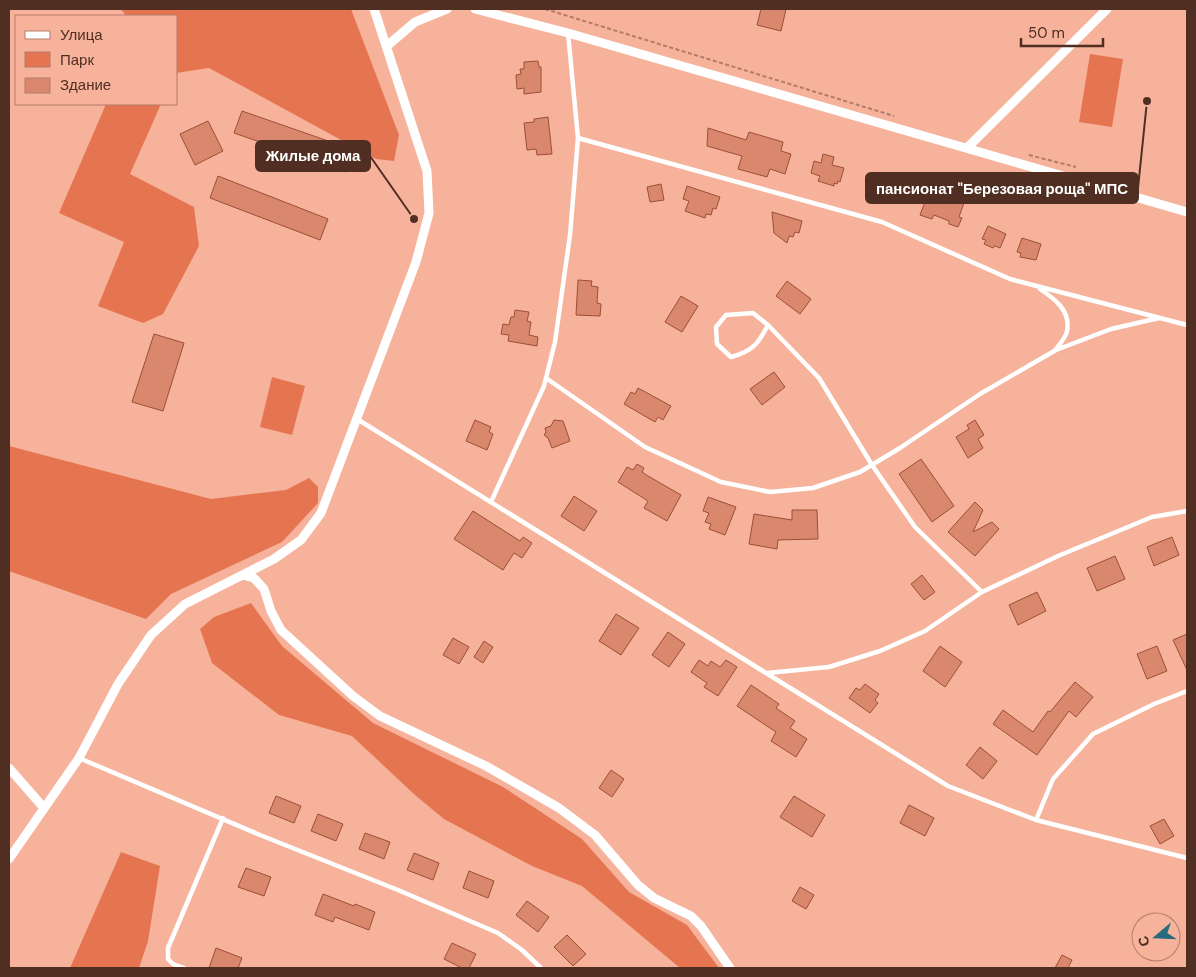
<svg xmlns="http://www.w3.org/2000/svg" width="1196" height="977" viewBox="0 0 1196 977" font-family="'DM Sans',sans-serif">
<style>
.green{fill:#e57550}
.building{fill:#da886d;stroke:#9b4f36}
.lines{fill:none;stroke-linecap:round;stroke-linejoin:round}
.path{stroke:#b17b69;stroke-width:2;stroke-dasharray:4 2.5;stroke-linecap:butt}
.service{stroke:#fff;stroke-width:4.5}
.minor{stroke:#fff;stroke-width:9}
.leader{fill:none;stroke:#502e22;stroke-width:2}
.callout-dot{fill:#502e22;stroke:#f6b29b;stroke-width:2}
.callout{fill:#502e22;stroke:#502e22;stroke-width:2}
.callout-label{font-size:15px;text-anchor:middle;font-weight:bold;fill:#fff}
</style>
<rect width="100%" height="100%" fill="#f6b29b"/>
<path class="green" d="M121,9H351L399,135L394,161L376,159L209,68L176,73V16H126Z
M1090,54L1123,59L1112,127L1079,122Z
M106,104H161L130,174L194,207L199,246L163,314L143,323L98,306L124,242L59,213Z
M272,377L305,386L292,435L260,427Z
M9,446L211,499L286,490L309,478L318,487V503L282,542L171,594L146,619L9,571Z
M251,603L282,646L373,723L503,787L582,839L629,892L687,925L719,968H680L582,886L532,866L444,819L415,795L352,736L279,715L212,663L200,629L214,617Z
M121,852L160,866L148,941L139,968H70Z"/>
<path class="building" d="M761,9H786L781,31L757,25Z
M538,61L539,67H541V92L524,94V88L517,89L516,75L521,74L520,69H524V62Z
M242,111L354,150L346,172L234,133Z
M548,117L552,154L537,155L536,149L527,150L524,123L534,122V119Z
M208,121L223,151L195,165L180,134Z
M708,128L746,140L749,132L783,142L781,151L791,154L785,174L770,169L767,177L738,169L742,156L707,146Z
M823,154L834,157L832,165L844,168L840,182L838,181L837,184L834,183V186L818,181L820,176L811,173L814,161L821,163Z
M218,176L328,219L320,240L210,198Z
M661,184L664,200L650,202L647,187Z
M687,186L720,197L716,209L713,208L711,215L706,214L705,218L685,211L689,201L683,199Z
M952,192L966,197L959,217L962,218L958,227L949,224V221L934,215L932,219L920,215L925,202L928,203L931,197L937,200L938,197L949,201Z
M772,212L802,221L799,233L795,232L793,237L789,236L787,243L774,233Z
M988,226L1006,234L1000,248L995,246L993,248L984,244L986,240L982,239Z
M1022,238L1041,244L1036,260L1020,257L1021,253L1017,252Z
M578,280L592,281L591,286L598,287L597,303L601,304L600,316L576,315Z
M787,281L811,299L800,314L776,296Z
M681,296L698,306L682,332L665,322Z
M515,310L529,312L527,321L531,322L529,335L538,337L537,346L508,341L509,335L501,334L503,324L509,325L511,317H514Z
M154,334L184,343L163,411L132,402Z
M774,372L785,387L762,405L750,389Z
M638,388L671,406L663,420L658,417L655,422L624,404L631,392L635,394Z
M475,420L491,427L489,432L493,434L487,450L466,441Z
M554,420L563,421L570,441L552,448L548,438L544,435L546,432L545,428L551,426Z
M975,420L984,435L978,439L983,448L968,458L956,437L969,429L967,425Z
M921,459L954,506L932,522L899,474Z
M637,464L644,468L642,472L648,476L681,495L667,521L644,508L648,501L618,482L627,467L633,470Z
M574,496L597,511L584,531L561,516Z
M708,497L736,507L725,535L709,529L711,524L705,522L709,513L703,511Z
M975,502L983,510L973,532L992,522L999,529L975,556L948,532Z
M792,510H817L818,539L778,540L777,549L749,544L754,514L792,520Z
M473,511L520,541L523,537L532,543L522,558L514,553L503,570L454,539Z
M1172,537L1179,555L1154,566L1147,547Z
M1115,556L1125,579L1097,591L1087,568Z
M922,575L935,592L924,600L911,584Z
M1037,592L1046,611L1018,625L1009,605Z
M616,614L639,628L621,655L599,641Z
M668,632L685,644L669,667L652,655Z
M1187,634V670L1173,640Z
M453,638L469,647L459,664L443,655Z
M484,641L493,647L483,663L474,657Z
M940,646L962,662L945,687L923,671Z
M1157,646L1167,671L1147,679L1137,654Z
M699,660L708,666L711,661L720,667L726,660L737,667L718,696L704,687L707,683L691,672Z
M1075,682L1093,697L1076,717L1069,711L1037,755L993,724L1003,710L1033,732L1048,711L1050,712Z
M865,684L879,694L875,700L878,703L870,713L849,698L856,688L860,690Z
M751,685L779,704L776,708L795,721L790,728L807,739L796,757L771,741L776,732L737,706Z
M980,747L997,761L983,779L966,765Z
M611,770L624,779L612,797L599,788Z
M276,796L301,806L294,823L269,813Z
M794,796L825,815L812,837L780,817Z
M909,805L934,818L925,836L900,823Z
M318,814L343,824L336,841L311,831Z
M1164,819L1174,836L1160,844L1150,826Z
M365,833L390,842L384,859L359,849Z
M414,853L439,863L433,880L407,870Z
M246,868L271,877L264,896L238,887Z
M469,871L494,881L488,898L463,888Z
M800,887L814,895L806,909L792,901Z
M323,894L354,906L355,904L375,912L369,930L335,917L333,922L315,915Z
M527,901L549,917L538,932L516,915Z
M567,935L586,954L573,966L554,947Z
M452,943L476,954L469,968H462L444,959Z
M216,948L242,958L238,968H209Z
M1062,955L1072,960L1068,968H1055Z"/>
<g class="lines">
<path class="path" d="M545,9L894,116
M1029,155L1076,167"/>
<path class="service" d="M568,33L578,138L882,222L1010,279L1187,325
M1040,289C1055,299 1071,311 1067,331C1066,337 1060,344 1056,349
M768,325C758,344 753,351 731,357L717,344L716,327L726,315L753,313L768,325L819,378L872,465L915,527L982,592
M546,378L645,447L721,482L770,492L813,488L860,472L900,448L980,394L1056,350L1111,329L1159,318
M357,419L948,786L1036,820L1187,858
M491,502L544,386L555,342L570,235L578,138
M767,673L829,667L880,651L925,631L982,592L1058,556L1152,517L1187,511
M79,758L260,835L398,890L498,933L522,950L541,968
M1036,820L1053,779L1093,734L1154,704L1187,691
M184,968L173,964L168,959V948L223,818"/>
<path class="minor" d="M475,9L568,33L1187,212
M387,46L415,22L447,9
M967,148L1107,9
M242,575L254,578L264,589L271,611L281,630L353,696L380,716L486,766L559,808L595,835L638,885L654,898L691,916L701,926L730,968
M9,768L44,808
M9,859L79,758L118,684L151,635L185,604L274,559L301,540L321,513L416,262L429,213L427,171L374,9"/>
</g>
<path class="leader" d="M414 219L370 156M1147 101L1138 188"/>
<g class="callout-dot">
<circle cx="414" cy="219" r="5"/>
<circle cx="1147" cy="101" r="5"/>
</g>
<g class="callout">
<rect x="256" y="141" width="114" height="30" rx="5"/>
<rect x="866" y="173" width="272" height="30" rx="5"/>
</g>
<g class="callout-label">
<text x="313" y="161">Жилые дома</text>
<text x="1002" y="194">пансионат "Березовая роща" МПС</text>
</g>
<rect width="1196" height="977" fill="none" stroke="#502e22" stroke-width="20"/>
<rect x="15" y="15" width="162" height="90" fill="#f6b29b" stroke="#b47d6b"/>
<rect x="25" y="31" width="25" height="8" fill="#ffffff" stroke="#b47d6b"/>
<text x="60" y="40" font-size="15" fill="#502e22">Улица</text>
<rect x="25" y="52" width="25" height="15" fill="#e57550" stroke="#b47d6b"/>
<text x="60" y="65" font-size="15" fill="#502e22">Парк</text>
<rect x="25" y="78" width="25" height="15" fill="#da886d" stroke="#b47d6b"/>
<text x="60" y="90" font-size="15" fill="#502e22">Здание</text>
<g transform="translate(1156 937) rotate(251)"><circle r="24" fill="#f6b29b" stroke="#b47d6b"/>
<path d="M0-4L9 19L0 12L-9 19Z" fill="#286b7d"/>
<text y="-8" font-size="14" font-weight="bold" text-anchor="middle" fill="#502e22">С</text>
</g>
<path d="M1021 38v8h82v-8" fill="none" stroke="#502e22" stroke-width="2.5"/>
<text x="1028" y="38" font-size="15" fill="#502e22" stroke="#f6b29b" stroke-width="4" paint-order="stroke">50 m</text>
</svg>
